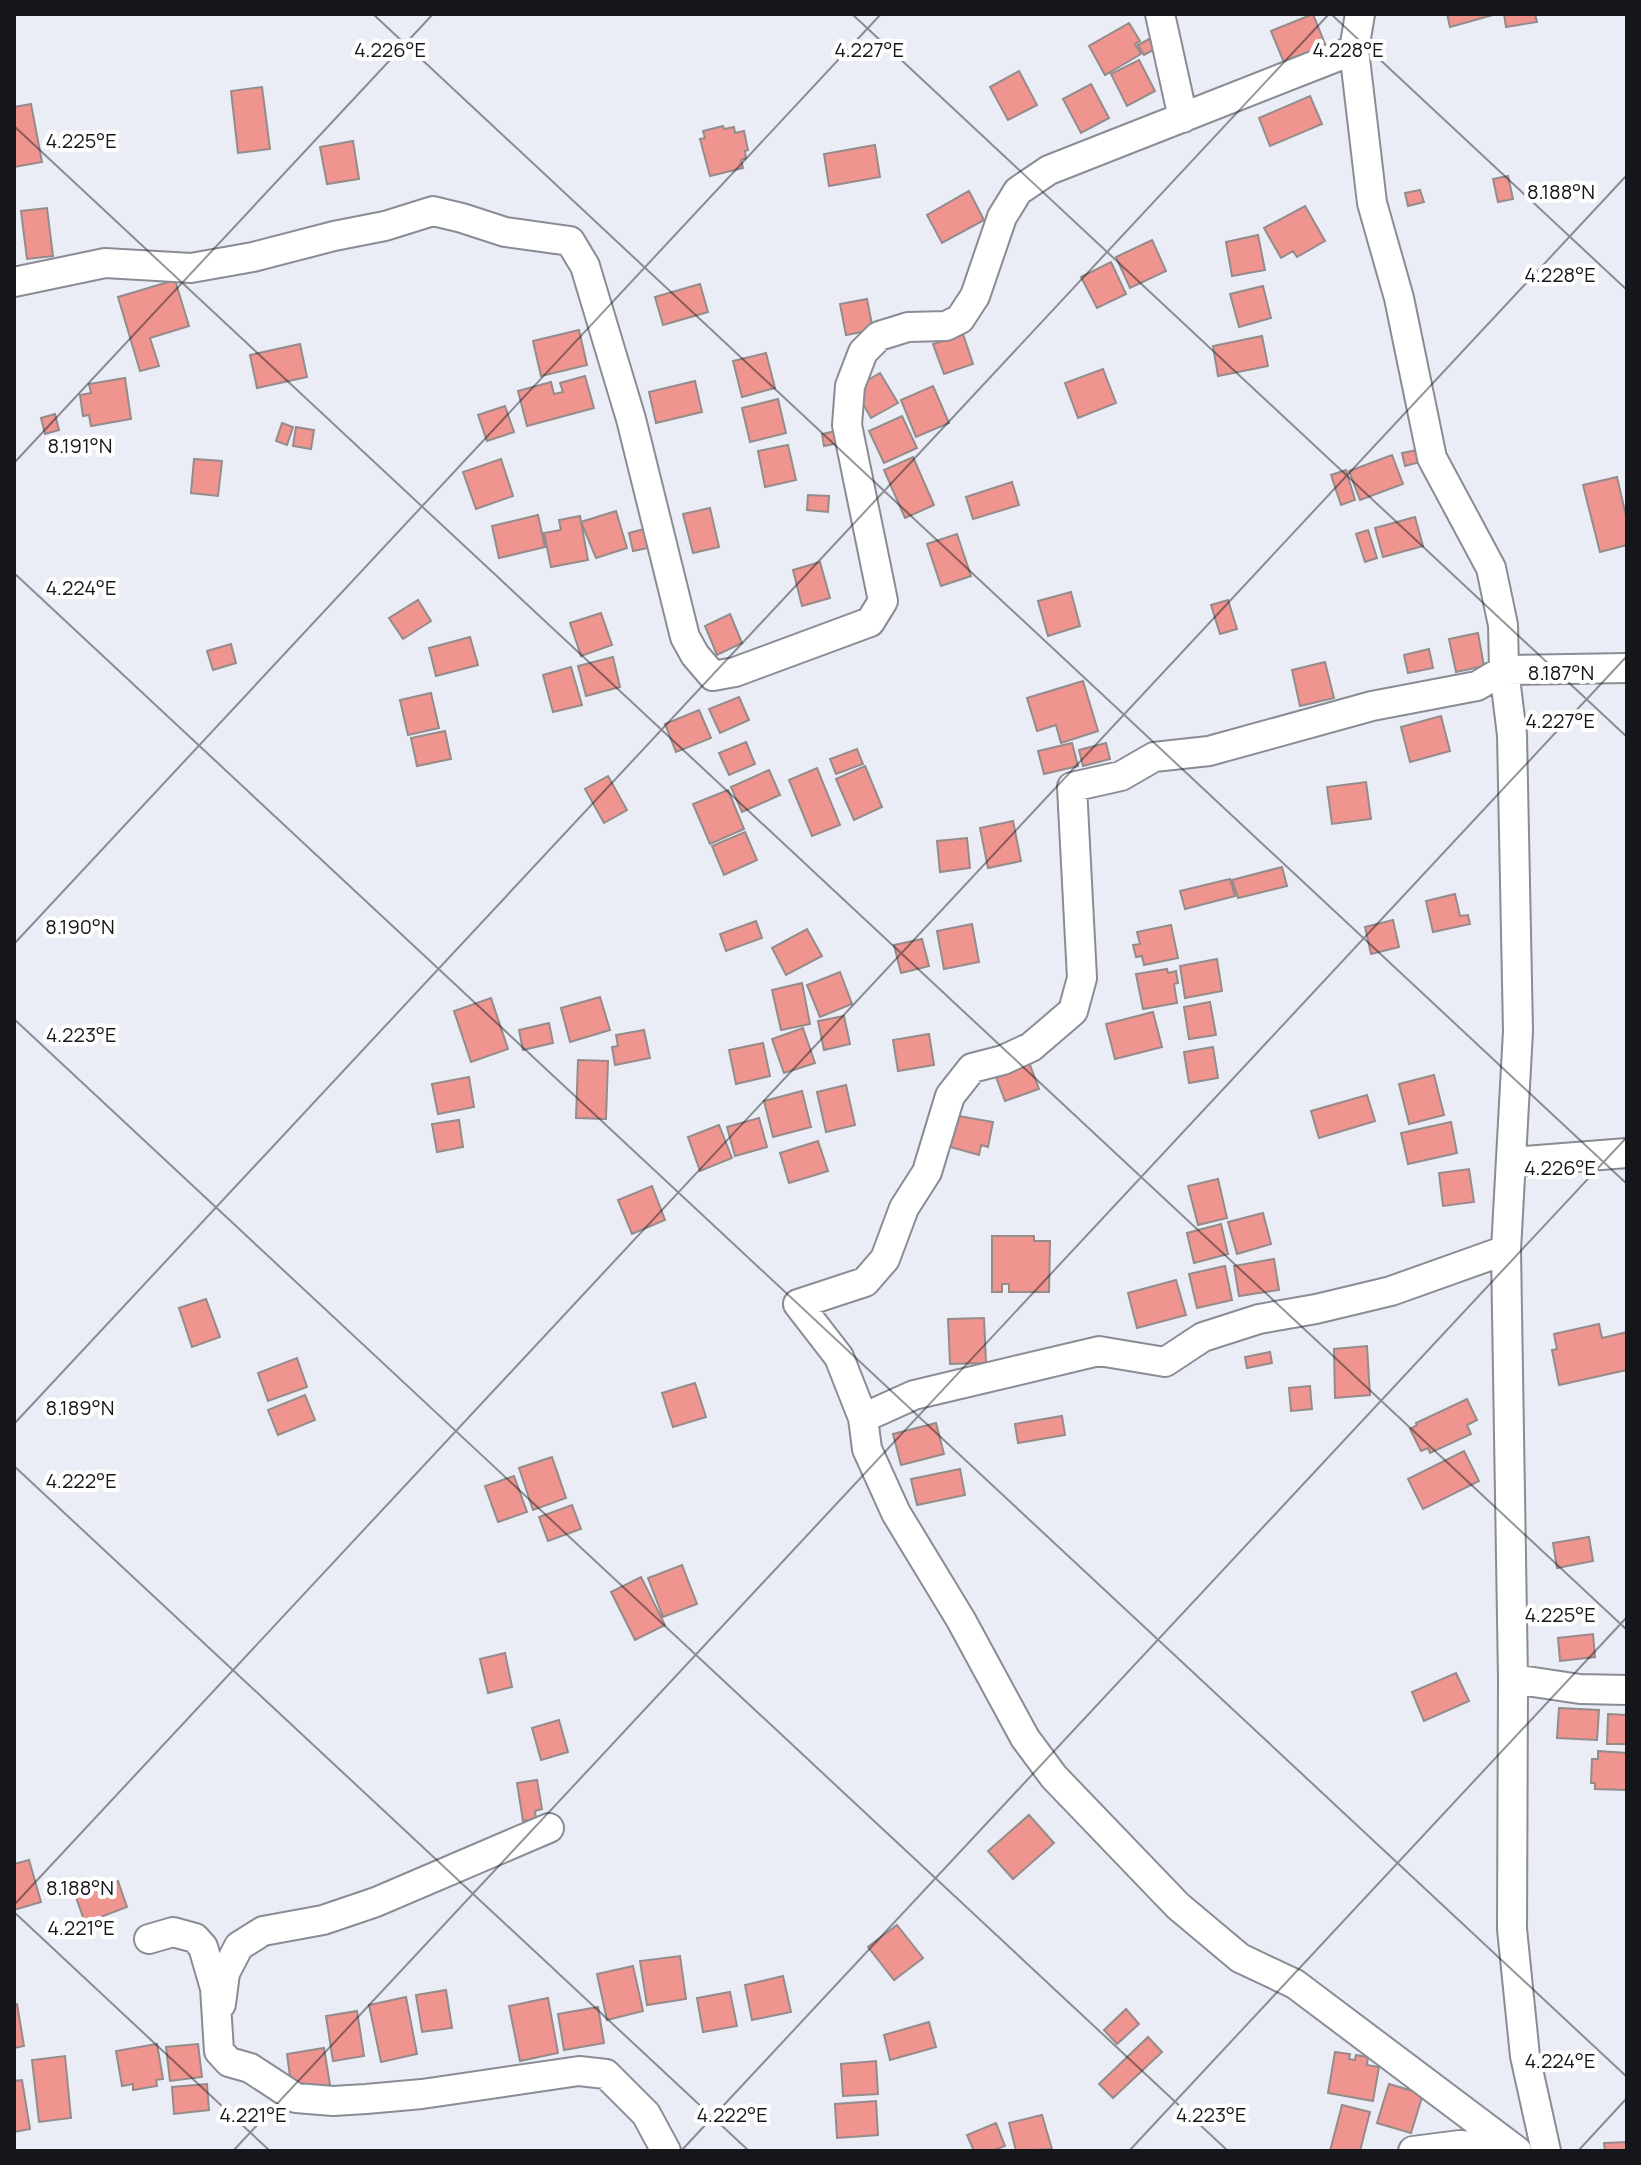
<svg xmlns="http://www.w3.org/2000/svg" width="1641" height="2165" viewBox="0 0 1641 2165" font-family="Manrope,sans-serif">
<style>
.building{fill:#f09490;stroke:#958b8a;stroke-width:2}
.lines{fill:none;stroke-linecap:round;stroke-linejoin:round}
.minor-casing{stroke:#898c94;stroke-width:32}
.minor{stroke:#fff;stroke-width:28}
.ticks{fill:none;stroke:#151619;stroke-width:2;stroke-opacity:0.45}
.ticks-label{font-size:20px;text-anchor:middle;fill:#151619;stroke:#fff;stroke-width:8;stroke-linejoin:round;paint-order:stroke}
</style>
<rect width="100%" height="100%" fill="#eaedf6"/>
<path class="building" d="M1313,14L1329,54L1287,70L1271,31Z
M1447,14H1493V15L1450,27Z
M1504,14H1535L1537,22L1506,27Z
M1129,23L1140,41L1135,44L1141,54L1105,75L1089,46Z
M1149,39L1155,49L1144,55L1138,45Z
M1139,60L1155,91L1127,106L1111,74Z
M1019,71L1037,105L1008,120L990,87Z
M1091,84L1109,118L1081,133L1063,99Z
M262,87L270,149L238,153L231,91Z
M1310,96L1322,124L1270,146L1259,118Z
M31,104L42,162L14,167V107Z
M723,126L724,129L734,127L735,133L744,131L748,150L745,151L746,158L741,160L743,168L710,176L700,139L705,138L703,131Z
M353,141L359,179L327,184L320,147Z
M875,145L880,177L829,186L824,154Z
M1508,176L1513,199L1498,202L1493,179Z
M1420,190L1424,202L1408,206L1405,193Z
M969,191L984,220L942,243L927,215Z
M1305,206L1325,241L1297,257L1293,251L1281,258L1264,228Z
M47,208L53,256L27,259L21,211Z
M1258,235L1265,270L1232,276L1226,242Z
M1152,240L1166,271L1130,288L1116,257Z
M1111,262L1126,294L1097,308L1081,277Z
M175,280L189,326L150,338L159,366L140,371L118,297Z
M700,284L708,312L663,325L655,297Z
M1263,286L1271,318L1239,327L1230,294Z
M867,299L873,330L846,335L840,304Z
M579,330L587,365L541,376L533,341Z
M963,334L973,364L944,374L933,344Z
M1262,336L1268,366L1218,376L1213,346Z
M300,344L307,377L257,388L250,355Z
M766,353L775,388L742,397L733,361Z
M1103,369L1116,403L1078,418L1065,383Z
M880,373L898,403L871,418L854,388Z
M585,376L594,408L527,426L518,391L551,382L554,394L563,392L560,383Z
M125,378L131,419L91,426L89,415L83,416L80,395L91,393L89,384Z
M695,381L702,412L656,423L649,392Z
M933,386L949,423L916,437L901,400Z
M778,399L786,433L750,442L742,408Z
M505,406L514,432L487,441L478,415Z
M55,414L59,430L45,434L41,418Z
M902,416L917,448L884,463L869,431Z
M282,423L293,427L287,445L276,441Z
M296,427L314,430L311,449L293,446Z
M836,431L839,443L824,446L822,434Z
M788,445L796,480L765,487L758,451Z
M1417,450L1420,462L1405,466L1402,453Z
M1392,455L1403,484L1360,500L1349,471Z
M913,457L934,505L905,518L884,470Z
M194,459L222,461L218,496L191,493Z
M501,459L513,496L476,509L463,472Z
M1346,470L1355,500L1341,505L1331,475Z
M1617,477L1627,520V545L1600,552L1583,485Z
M1012,482L1019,505L973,519L966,497Z
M808,495L829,496L828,512L807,510Z
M710,508L719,547L693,553L683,514Z
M616,511L627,548L596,558L581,522Z
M538,515L545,547L499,558L492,526Z
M580,516L588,560L551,567L544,533L561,530L559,520Z
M1415,517L1423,546L1383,557L1375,528Z
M644,529L648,548L633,551L629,533Z
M1368,530L1377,558L1365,562L1356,534Z
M957,534L971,576L941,586L927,544Z
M820,562L830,598L802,606L793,570Z
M1071,592L1080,626L1048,636L1038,601Z
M418,600L431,621L403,639L389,618Z
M1228,600L1237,629L1220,634L1211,605Z
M601,613L612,645L581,656L570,623Z
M730,614L742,643L717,655L705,626Z
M1478,633L1484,666L1456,672L1449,639Z
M470,637L478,665L436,676L429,648Z
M231,644L236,663L213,670L207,651Z
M1429,649L1433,668L1408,673L1404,655Z
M613,657L620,687L586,696L578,666Z
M1325,662L1334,698L1300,706L1292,670Z
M571,667L582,705L553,712L543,675Z
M1083,681L1098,731L1061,743L1056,725L1037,731L1027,698Z
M431,693L439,728L408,735L400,700Z
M739,697L749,720L720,733L709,709Z
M699,710L711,738L676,752L665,724Z
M1441,716L1450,751L1410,762L1401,727Z
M445,731L451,759L417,766L411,738Z
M746,742L755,764L729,775L719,753Z
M1072,743L1078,766L1044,774L1038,751Z
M1106,743L1110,759L1083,766L1079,750Z
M857,749L863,764L836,774L830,759Z
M865,766L882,807L854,820L836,779Z
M817,768L840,825L812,836L789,780Z
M769,770L780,795L742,812L731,787Z
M608,776L627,810L604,823L585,789Z
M1366,782L1371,819L1332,824L1327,787Z
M728,790L744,829L710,844L693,804Z
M1013,821L1021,861L988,868L980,828Z
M745,832L757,860L724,875L712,846Z
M967,838L970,868L940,872L937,841Z
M1282,867L1287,886L1238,898L1232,880Z
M1230,879L1235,896L1185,909L1180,891Z
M1455,894L1460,916L1468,915L1470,924L1433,932L1426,901Z
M1393,920L1399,947L1371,954L1365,927Z
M756,921L762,938L726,951L720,934Z
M972,924L979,962L944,969L937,931Z
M1171,925L1178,958L1144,965L1142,956L1136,957L1133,945L1140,944L1137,932Z
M807,929L822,956L786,975L772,948Z
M922,939L929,966L901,973L894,945Z
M1217,959L1222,991L1185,998L1180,966Z
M1167,969L1168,973L1176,971L1178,983L1174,984L1177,1003L1143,1009L1136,974Z
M840,972L852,1004L820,1017L807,985Z
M802,983L810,1024L781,1030L772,990Z
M600,997L610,1030L570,1042L561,1008Z
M491,998L508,1049L471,1062L454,1011Z
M1210,1002L1216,1035L1189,1039L1184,1007Z
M1153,1012L1162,1047L1115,1059L1106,1024Z
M844,1016L850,1044L824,1050L818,1021Z
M549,1023L553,1043L523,1050L519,1030Z
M803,1028L815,1063L784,1073L772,1039Z
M644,1030L650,1058L615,1065L612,1047L618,1046L616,1035Z
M929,1034L934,1065L898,1071L893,1040Z
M763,1043L770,1076L736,1084L729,1050Z
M1213,1047L1218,1078L1189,1083L1184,1052Z
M1027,1057L1039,1089L1005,1101L993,1069Z
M578,1060L608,1061L606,1119L576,1118Z
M1434,1075L1444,1115L1409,1124L1399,1084Z
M469,1077L474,1107L438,1114L432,1084Z
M846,1085L855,1125L826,1132L817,1092Z
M802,1091L811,1127L773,1137L764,1101Z
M1367,1095L1375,1121L1319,1138L1311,1111Z
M953,1115L993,1122L988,1147L981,1145L979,1155L947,1146Z
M759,1118L767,1147L735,1156L727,1127Z
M459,1120L463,1147L437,1152L432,1124Z
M1451,1122L1457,1153L1408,1164L1401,1133Z
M719,1125L732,1158L700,1171L688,1137Z
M818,1141L828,1171L789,1183L780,1153Z
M1469,1169L1474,1202L1443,1206L1439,1173Z
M1218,1179L1227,1218L1198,1225L1188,1186Z
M652,1186L665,1220L632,1234L618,1200Z
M1263,1213L1271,1244L1237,1254L1228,1222Z
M1221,1224L1228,1254L1194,1263L1187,1233Z
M992,1236H1034V1241H1050L1049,1292H1009V1284H1002V1292H992Z
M1274,1259L1279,1290L1239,1296L1234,1266Z
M1225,1266L1232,1300L1197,1308L1189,1274Z
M1176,1280L1186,1315L1137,1328L1128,1293Z
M206,1299L220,1337L192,1347L179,1308Z
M984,1318L986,1363L950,1364L948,1319Z
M1599,1324L1602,1338L1627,1332V1370L1559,1385L1552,1350L1557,1349L1554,1334Z
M1367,1346L1370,1395L1335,1398L1334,1349Z
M1270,1352L1272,1363L1247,1368L1245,1357Z
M297,1358L307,1387L268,1401L258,1373Z
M695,1383L706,1417L673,1427L662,1393Z
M1310,1386L1312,1409L1291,1411L1289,1388Z
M305,1395L315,1420L278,1435L268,1410Z
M1467,1399L1477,1420L1467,1425L1471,1434L1430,1453L1428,1448L1421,1451L1410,1429L1417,1425L1416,1423Z
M1062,1416L1065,1435L1018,1443L1015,1424Z
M936,1423L944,1454L901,1465L893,1434Z
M1464,1451L1479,1481L1423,1509L1408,1479Z
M552,1457L566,1498L533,1510L519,1468Z
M960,1469L965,1495L917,1505L911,1479Z
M514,1476L527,1512L498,1522L485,1486Z
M572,1505L581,1529L548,1541L539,1517Z
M1589,1537L1593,1561L1557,1568L1553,1543Z
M682,1565L697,1604L663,1617L648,1578Z
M641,1577L665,1625L635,1640L611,1592Z
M1593,1634L1595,1657L1560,1661L1558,1638Z
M505,1653L512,1687L488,1693L480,1659Z
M1456,1673L1469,1701L1424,1721L1412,1692Z
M1559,1708L1599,1710L1597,1740L1557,1738Z
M1608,1714L1627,1715V1744H1607Z
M559,1720L568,1752L541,1760L532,1728Z
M1598,1751L1627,1753V1790L1595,1789V1783H1591L1592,1759H1598Z
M537,1780L542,1809L535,1811L536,1819L523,1821L517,1783Z
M1029,1815L1054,1843L1013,1879L988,1851Z
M29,1860L41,1902L14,1910V1864Z
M118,1881L127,1907L85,1923L76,1897Z
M897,1925L923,1958L894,1980L868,1947Z
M680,1956L686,1999L647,2005L640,1961Z
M633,1966L643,2011L607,2020L597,1974Z
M783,1976L791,2012L752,2020L745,1985Z
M446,1990L452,2028L422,2032L416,1995Z
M730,1992L737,2026L703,2032L697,1998Z
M406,1997L417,2054L381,2062L369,2005Z
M548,1998L558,2053L520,2061L509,2006Z
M17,2004L24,2046L14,2048V2005Z
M598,2007L604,2043L564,2050L558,2014Z
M1126,2009L1139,2024L1117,2044L1104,2030Z
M357,2011L364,2056L333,2061L326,2016Z
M929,2022L936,2047L890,2060L884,2035Z
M1148,2037L1162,2052L1113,2098L1099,2084Z
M157,2044L163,2079L156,2080L157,2086L133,2090V2084L122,2086L116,2051Z
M198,2044L202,2077L170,2081L166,2047Z
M324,2048L330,2085L292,2091L287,2054Z
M1335,2052L1350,2054L1349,2059L1355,2060L1356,2055L1368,2057L1367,2065L1379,2067L1373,2101L1328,2093Z
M65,2056L71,2118L39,2122L32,2060Z
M876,2061L878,2094L843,2096L841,2064Z
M22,2080L30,2129L14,2132V2081Z
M207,2084L209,2110L174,2114L172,2087Z
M1389,2084L1423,2094L1411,2133L1377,2123Z
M876,2101L878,2135L837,2138L835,2104Z
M1342,2105L1370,2112L1360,2151H1330Z
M1042,2115L1052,2149L1016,2151L1009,2123Z
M996,2123L1005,2146L992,2151H974L967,2135Z
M1627,2142V2151H1605L1604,2143Z"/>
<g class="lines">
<g class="minor-casing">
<path id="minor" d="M1160,14L1183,118
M1360,14L1354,50L1372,203L1399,298L1432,458L1491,568L1503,625L1504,670L1512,735L1518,1031L1506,1250L1513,1679L1512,1929L1525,2056L1546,2151
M14,282L105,263L191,268L253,257L334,236L385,226L433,211L462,218L505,232L570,241L585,266L631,419L685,637L695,655L713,676L735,672L870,622L883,601L847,425L850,386L863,352L879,336L908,327L946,326L960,319L975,296L1002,217L1018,191L1049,170L1354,50
M1511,1162L1627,1153
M863,1418L914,1395L1099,1351L1165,1362L1203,1337L1259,1319L1316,1309L1391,1291L1506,1250
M1513,1679L1580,1689L1627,1690
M149,1939L173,1932L195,1938L203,1947L215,1988L219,2051L229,2062L250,2068L296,2098L333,2101L366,2099L422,2094L579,2071L606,2074L646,2114L666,2151
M221,2004L225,1973L239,1946L263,1931L323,1920L376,1902L549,1828
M1413,2151L1460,2145L1515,2150
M1517,2151L1295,1984L1240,1958L1178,1906L1054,1777L1025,1738L961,1620L896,1513L867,1449L863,1418L839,1357L798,1304L865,1282L885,1259L904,1208L927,1172L950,1096L972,1068L1003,1060L1031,1047L1073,1011L1082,978L1072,787L1121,776L1154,757L1209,751L1372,706L1477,686L1504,670L1627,668"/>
</g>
<use href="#minor" class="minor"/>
</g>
<path class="ticks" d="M373,14L1627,1184M852,14L1627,737M1331,14L1627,290M14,126L1627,1630M14,463L433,14M14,573L1627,2077M14,944L881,14M14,1019L1228,2151M14,1424L1329,14M14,1466L749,2151M14,1905L1627,175M14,1912L270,2151M233,2151L1627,656M681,2151L1627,1137M1129,2151L1627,1617M1578,2151L1627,2098"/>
<g class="ticks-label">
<text x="390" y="57">4.226°E</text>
<text x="869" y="57">4.227°E</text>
<text x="1348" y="57">4.228°E</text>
<text x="81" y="148">4.225°E</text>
<text x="1561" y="199">8.188°N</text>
<text x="1560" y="282">4.228°E</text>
<text x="80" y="453">8.191°N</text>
<text x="81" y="595">4.224°E</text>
<text x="1561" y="680">8.187°N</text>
<text x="1560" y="728">4.227°E</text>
<text x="80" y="934">8.190°N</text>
<text x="81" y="1042">4.223°E</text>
<text x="1560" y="1175">4.226°E</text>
<text x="80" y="1415">8.189°N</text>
<text x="81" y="1488">4.222°E</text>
<text x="1560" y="1622">4.225°E</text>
<text x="80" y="1895">8.188°N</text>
<text x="81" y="1935">4.221°E</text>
<text x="1560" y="2068">4.224°E</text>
<text x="253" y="2122">4.221°E</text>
<text x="732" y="2122">4.222°E</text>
<text x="1211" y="2122">4.223°E</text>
</g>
<rect width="1641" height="2165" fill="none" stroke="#151619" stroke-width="32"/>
</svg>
